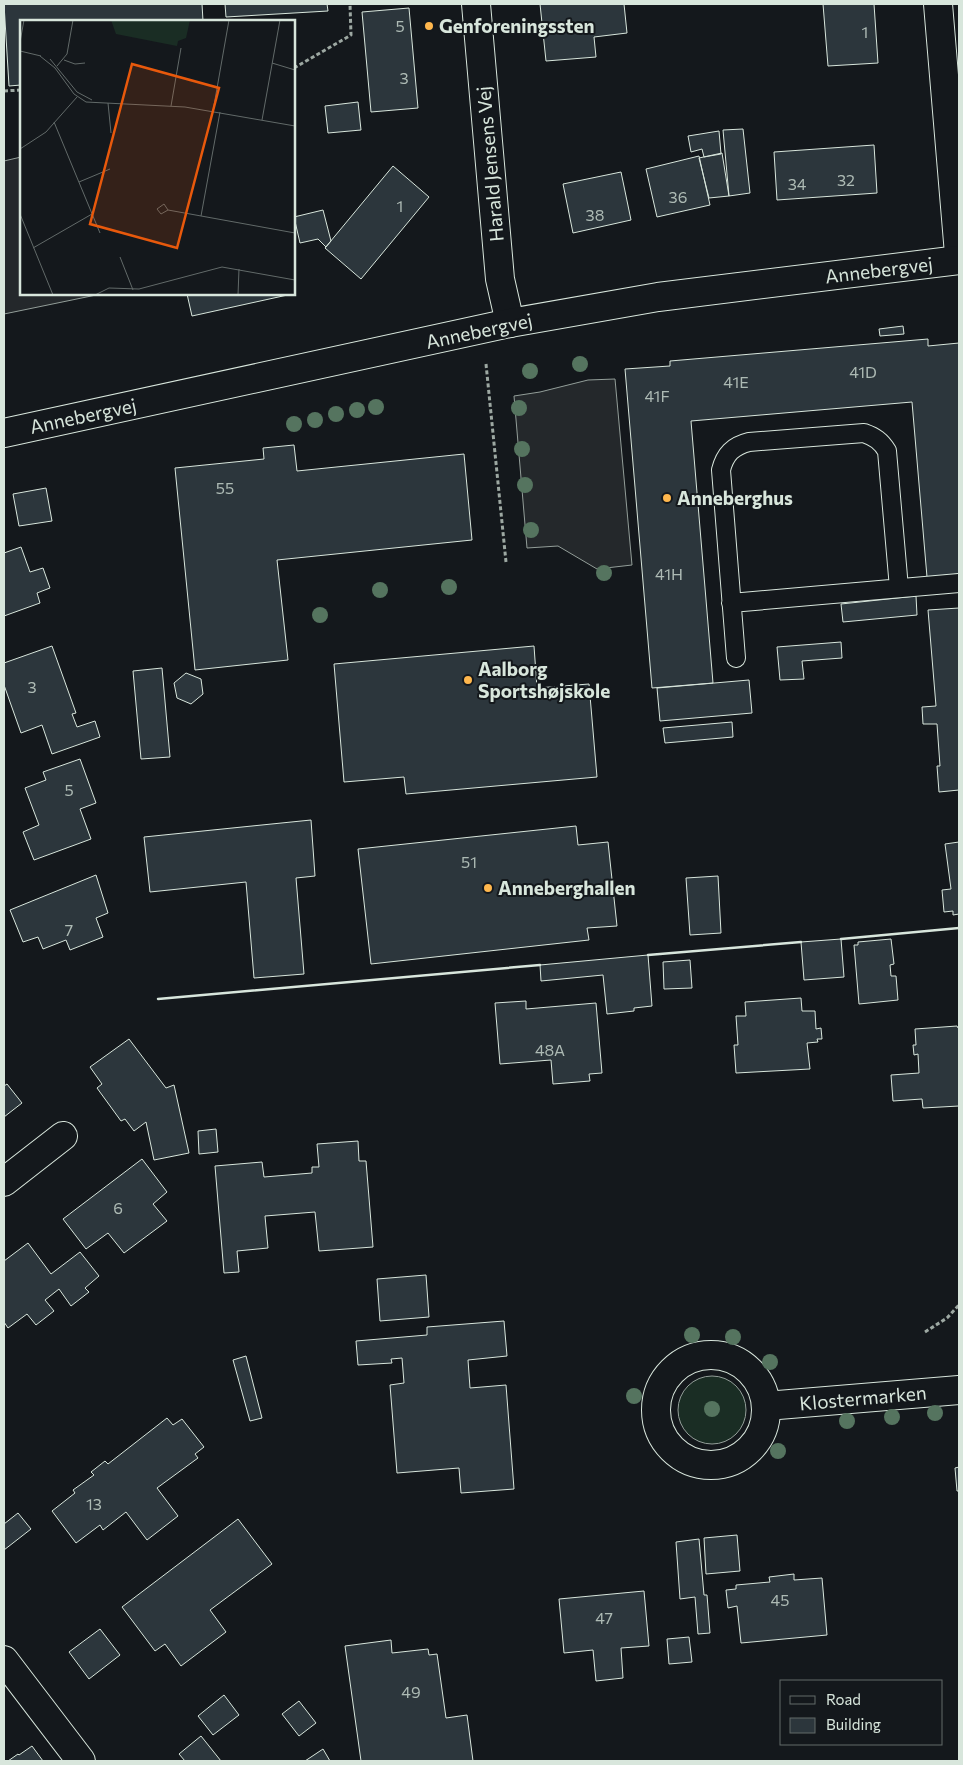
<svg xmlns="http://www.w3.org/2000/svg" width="963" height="1765" viewBox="0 0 963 1765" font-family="Commissioner,sans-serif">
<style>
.green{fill:#1a2d24;stroke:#939e99}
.parking{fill:#24282b;stroke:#939e99}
.building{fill:#2c363c;stroke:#d8e6dc}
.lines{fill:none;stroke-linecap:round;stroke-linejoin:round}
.lane-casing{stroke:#d8e6dc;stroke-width:20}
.street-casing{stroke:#d8e6dc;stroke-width:30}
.secondary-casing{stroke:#d8e6dc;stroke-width:30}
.path{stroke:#9da8a2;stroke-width:3;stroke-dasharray:4 2.5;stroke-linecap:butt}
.lane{stroke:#14181c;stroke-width:18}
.street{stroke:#14181c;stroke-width:28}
.secondary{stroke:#14181c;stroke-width:28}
.wall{stroke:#d8e6dc;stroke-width:2.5}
.tree{fill:#55745f}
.poi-dot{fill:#ffb74d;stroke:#14181c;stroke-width:2}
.labels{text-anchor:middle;stroke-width:4;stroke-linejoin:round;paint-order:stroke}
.number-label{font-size:16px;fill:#adbab4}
.poi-label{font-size:19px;font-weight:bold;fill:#d8e6dc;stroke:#14181c;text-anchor:start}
.street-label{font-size:19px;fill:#d8e6dc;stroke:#14181c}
.inset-road{fill:none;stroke:#626a69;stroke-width:1}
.view{fill:#e8590c;fill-opacity:0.15;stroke:#e8590c;stroke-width:2.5}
.inset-edge{fill:none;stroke:#d8e6dc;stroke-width:2.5}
</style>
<rect width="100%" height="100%" fill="#14181c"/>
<path class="green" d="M678 1410a34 34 0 1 1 68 0a34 34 0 1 1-68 0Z"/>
<path class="parking" d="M21,157V294H101L4,314V161Z
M615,379L632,565L597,569L558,546L527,548L514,396L540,392L588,380Z"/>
<path class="building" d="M4,4H202L203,21H21V85L9,86Z
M225,4H327L328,11L226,17Z
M540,4H624L627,33L594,37L596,57L546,61Z
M823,4H874L878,63L828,66Z
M409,8L418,108L371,112L362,12Z
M358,102L361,130L328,133L325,106Z
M743,129L750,193L729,196L723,130Z
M719,131L721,154L704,157L702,149L691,152L688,136Z
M874,145L877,193L777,200L774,152Z
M722,153L729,196L709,198L699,158Z
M699,156L710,205L657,217L646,169Z
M393,166L429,197L361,279L325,248Z
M621,172L631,220L573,233L563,184Z
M323,210L331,241L326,247L318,239L300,243L294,217Z
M187,294H292L192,316Z
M903,326L904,334L880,336L879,329Z
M928,339V346L959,343V574L927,577L912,402L691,421L713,683L652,688L625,369L670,366V361Z
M294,445L297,471L464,454L472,540L277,560L288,660L195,670L175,468L264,459L263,448Z
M46,488L52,521L19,526L13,494Z
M21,547L30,572L43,568L50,588L37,593L40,603L4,616V553Z
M916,596L917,615L843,622L841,604Z
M959,608V790L939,792L937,766H940L937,724H923L922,707L936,706L928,610Z
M841,642L842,658L802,661L804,679L780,680L777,647Z
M52,646L76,713L72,714L77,727L95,721L100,737L52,754L42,725L21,733L4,685V663Z
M534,646L537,688L589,684L597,777L406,794L404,777L344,782L334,664Z
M162,668L170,757L141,759L133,671Z
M186,673L201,679L203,694L191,704L177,698L174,683Z
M749,680L752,713L660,721L657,688Z
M732,722L733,737L665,743L663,728Z
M80,759L96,803L80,809L91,839L34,860L23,832L39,825L25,788L46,780L43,772Z
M311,820L315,876L296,878L304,974L254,978L246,882L150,892L144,837Z
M576,826L578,845L608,842L617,926L587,928L589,940L371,964L358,849Z
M959,842V914L953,915V911L944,912L942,890L951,889L945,844Z
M96,875L108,913L96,918L103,937L70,950L66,940L43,949L38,937L23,942L10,910Z
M718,876L721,933L690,935L686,878Z
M841,939L844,977L804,980L801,942Z
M891,939L894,964L890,965L891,976H896L898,1000L859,1004L854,945H858V942Z
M648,955L652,1006L634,1008V1011L607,1014L603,975L541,981L540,965Z
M690,960L692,988L664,989L663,962Z
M801,998L802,1011H815L816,1029L821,1028L822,1039H817L818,1042L807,1043L810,1069L736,1073L734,1045H738L736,1016H746L745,1002Z
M526,1001V1009L596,1003L602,1073L589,1074L590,1081L553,1084L551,1060L500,1064L495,1003Z
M957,1026L958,1028H959V1106L923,1108L922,1099L893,1101L891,1075L919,1073L918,1054L914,1055L913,1045H916L915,1029Z
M129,1039L166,1088L174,1085L189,1153L154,1160L146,1122L134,1131L125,1119L121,1121L97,1088L102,1084L90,1067Z
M7,1084L22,1103L4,1117V1086Z
M216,1129L218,1152L199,1154L198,1131Z
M358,1141L359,1161H366L373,1247L319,1251L315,1212L265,1216L268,1248L237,1251L239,1272L224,1273L215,1166L262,1162L264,1177L312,1173V1167H319L317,1144Z
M142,1159L167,1192L153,1204L167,1221L124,1253L108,1233L86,1249L63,1219Z
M28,1243L51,1274L80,1252L99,1276L85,1288L89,1292L71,1306L59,1289L45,1300L54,1311L36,1325L27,1314L8,1328L4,1322V1261Z
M426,1275L429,1317L380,1321L377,1279Z
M504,1321L507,1356L468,1360L470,1388L506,1385L514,1489L461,1493L459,1468L397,1473L390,1385L404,1383L402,1358L391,1359L392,1363L358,1365L356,1341L427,1335V1327Z
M246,1356L262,1418L250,1421L233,1360Z
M167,1418L173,1425L182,1419L204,1447L195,1454L198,1458L157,1488L178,1516L147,1540L126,1512L103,1530L100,1525L76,1543L52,1511L75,1493L73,1490L94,1475L91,1472L105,1461L108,1464Z
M959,1467V1491H957L955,1468Z
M18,1513L31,1529L4,1550V1524Z
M238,1519L272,1564L210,1610L226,1632L181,1666L165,1644L155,1651L122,1607Z
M737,1535L740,1571L706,1574L704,1538Z
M699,1539L704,1595H707L710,1633L698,1634L695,1597L680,1599L676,1542Z
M794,1574V1580L822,1578L827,1635L741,1643L737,1606L728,1608L726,1590L736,1589V1585L770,1582L769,1577Z
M644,1591L649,1646L621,1648L623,1678L596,1681L593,1650L564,1653L559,1599Z
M100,1629L120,1655L89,1679L69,1652Z
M689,1637L692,1662L669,1664L667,1639Z
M391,1640L392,1653L428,1649L429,1655L437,1654L446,1718L467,1715L473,1761H361L345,1646Z
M224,1695L239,1715L213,1735L198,1716Z
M299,1701L316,1723L299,1736L282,1714Z
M201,1736L221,1761H185L179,1754Z
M32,1746L43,1761H8L18,1754L19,1755Z
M323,1749L330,1761H305Z"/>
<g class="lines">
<g class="lane-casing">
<path id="lane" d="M731,603L959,583
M736,658L721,470C725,454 733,446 749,442L864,433C875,437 881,441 887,451L899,588"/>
</g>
<g class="street-casing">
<path id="street" d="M476,4L500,279L510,323
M938,4L959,254
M4,1182L63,1136
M656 1410a55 55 0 1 1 110 0a55 55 0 1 1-110 0Z
M766,1406L959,1390
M4,1660L81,1761"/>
</g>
<g class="secondary-casing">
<path id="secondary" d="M4,433L510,323L658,297L959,260"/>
</g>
<path class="path" d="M294,68L351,35L350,4
M4,91L21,90
M486,364L506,562
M925,1332L947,1318L959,1305"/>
<use href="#lane" class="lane"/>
<use href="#street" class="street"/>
<use href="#secondary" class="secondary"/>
<path class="wall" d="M841,939L959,928
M648,955L801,942
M158,999L540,965"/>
</g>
<g class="tree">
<circle cx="580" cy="364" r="8"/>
<circle cx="530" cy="371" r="8"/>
<circle cx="376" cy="407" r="8"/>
<circle cx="519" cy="408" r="8"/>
<circle cx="357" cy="410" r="8"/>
<circle cx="336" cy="414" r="8"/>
<circle cx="315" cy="420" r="8"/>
<circle cx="294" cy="424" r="8"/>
<circle cx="522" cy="449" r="8"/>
<circle cx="525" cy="485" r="8"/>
<circle cx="531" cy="530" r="8"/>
<circle cx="604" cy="573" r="8"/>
<circle cx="449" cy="587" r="8"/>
<circle cx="380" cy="590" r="8"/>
<circle cx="320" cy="615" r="8"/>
<circle cx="692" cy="1335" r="8"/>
<circle cx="733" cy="1337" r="8"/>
<circle cx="770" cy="1362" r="8"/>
<circle cx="634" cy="1396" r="8"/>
<circle cx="712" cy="1409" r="8"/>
<circle cx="935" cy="1413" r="8"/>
<circle cx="892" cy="1417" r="8"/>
<circle cx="847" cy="1421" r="8"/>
<circle cx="778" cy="1451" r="8"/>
</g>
<g class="poi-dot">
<circle cx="429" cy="26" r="5"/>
<circle cx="667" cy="498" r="5"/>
<circle cx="468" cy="680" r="5"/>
<circle cx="488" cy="888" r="5"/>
</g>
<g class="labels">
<g class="number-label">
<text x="400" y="32">5</text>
<text x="865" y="38">1</text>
<text x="404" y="84">3</text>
<text x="846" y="186">32</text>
<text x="797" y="190">34</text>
<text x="678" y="203">36</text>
<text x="400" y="212">1</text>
<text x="595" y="221">38</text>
<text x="863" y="378">41D</text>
<text x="736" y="388">41E</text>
<text x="657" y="402">41F</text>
<text x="225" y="494">55</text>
<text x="669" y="580">41H</text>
<text x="32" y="693">3</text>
<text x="69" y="796">5</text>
<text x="469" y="868">51</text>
<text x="69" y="936">7</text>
<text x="550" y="1056">48A</text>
<text x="118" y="1214">6</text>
<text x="94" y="1510">13</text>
<text x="780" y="1606">45</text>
<text x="604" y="1624">47</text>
<text x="411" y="1698">49</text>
</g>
<g class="poi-label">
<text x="439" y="33">Genforeningssten</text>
<text x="677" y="505">Anneberghus</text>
<text x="478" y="676">Aalborg<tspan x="478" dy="22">Sportshøjskole</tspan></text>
<text x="498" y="895">Anneberghallen</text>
</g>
<g class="street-label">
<text transform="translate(490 164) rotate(-95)" y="7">Harald Jensens Vej</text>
<text transform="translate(879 270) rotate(-7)" y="7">Annebergvej</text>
<text transform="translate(479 331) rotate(-12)" y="7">Annebergvej</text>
<text transform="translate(83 416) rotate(-12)" y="7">Annebergvej</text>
<text transform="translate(863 1398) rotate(-5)" y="7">Klostermarken</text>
</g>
</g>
<g transform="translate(20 20)">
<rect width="275" height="275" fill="#14181c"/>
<path d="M91,0H170L166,18L158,21L157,26L96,14Z" fill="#1a2d24"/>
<path class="inset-road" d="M0,22L4,0M0,31L21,36M20,36L35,48L54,74L66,82L165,87L275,106M30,39L57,72L72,80M44,40L55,44L65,43M252,43L275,50M37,46L47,34L53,0M88,83L91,113M151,86L161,28M193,91L209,0M242,100L260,0M34,102L80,213M0,129L26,112L57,77M59,162L90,149M148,190L144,184L137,189L141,194L148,190L275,213M0,194L33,275M181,196L200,92M13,228L72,194M100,237L113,270M75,275L89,268L119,269L202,247L275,260M218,275L219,249"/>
<path class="view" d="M112,44L199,68L157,228L70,204Z"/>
<rect width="275" height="275" class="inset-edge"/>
</g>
<rect width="963" height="1765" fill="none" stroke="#d8e6dc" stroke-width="10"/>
<rect x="780" y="1680" width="162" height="65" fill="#14181c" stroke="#626a69"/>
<rect x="790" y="1696" width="25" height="8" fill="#14181c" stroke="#626a69"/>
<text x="826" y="1705" font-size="15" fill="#d8e6dc">Road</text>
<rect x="790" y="1718" width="25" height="15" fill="#2c363c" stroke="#626a69"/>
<text x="826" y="1730" font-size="15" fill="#d8e6dc">Building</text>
</svg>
